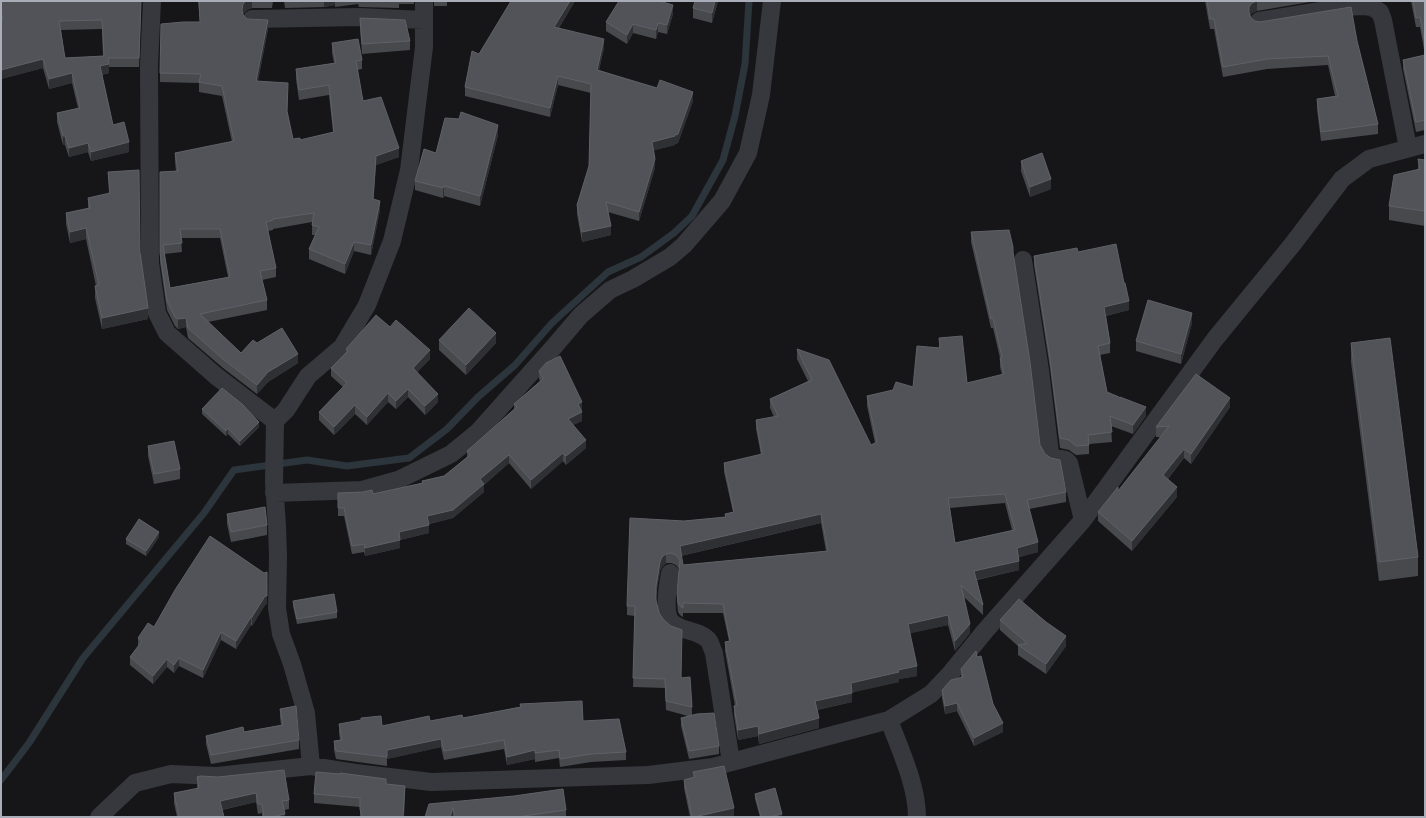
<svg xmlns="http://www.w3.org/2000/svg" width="1426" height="818" viewBox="0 0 1426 818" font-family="'Golos Text',sans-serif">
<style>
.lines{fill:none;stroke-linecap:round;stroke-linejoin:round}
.stream{stroke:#2c353c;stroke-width:7}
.street{stroke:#37383d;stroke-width:18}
.wall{fill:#47494d;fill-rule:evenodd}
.shaded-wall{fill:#2f3033}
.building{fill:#525359;stroke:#5f6168;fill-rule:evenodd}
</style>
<rect width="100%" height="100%" fill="#161618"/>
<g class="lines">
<path class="stream" d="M1,780L29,743L83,658L204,513L234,470L307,460L347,466L409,458L447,429L478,397L515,365L552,323L608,272L641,257L674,233L692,216L723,160L735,116L745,64L749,1"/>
<path class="street" d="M152,1L149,65L150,263L157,313L167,333L216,376L275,421
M252,19L359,17L424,20
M1259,21L1344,7L1363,6L1372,7L1380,12L1383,20L1408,148
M1023,260L1040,370L1050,453L1053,457L1066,460L1069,463L1083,520
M274,493L362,490L398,480L451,454L478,432L552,349L581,315L610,290L633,279L670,257L684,245L722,201L748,153L761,95L772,1
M670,573C668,585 664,607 669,619C676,632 700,629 709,641C711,644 712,649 714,653L731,762
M889,720C900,750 917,785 917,817
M311,766L306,713L292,664L281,634L277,608L278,557L277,526L274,482L275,421L286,410L308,376L342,347L367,305L392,241L409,170L424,47V1
M99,817L135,783L171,774L217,776L311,766L356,773L431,782L648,775L713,767L889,720L931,694L950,674L985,631L1083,520L1215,339L1292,245L1342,179L1369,159L1425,144"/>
</g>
<path class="wall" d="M1,1L141,7L139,67H109V73L102,75L113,125L129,152L91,161L88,152L69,157L65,145H63L57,122V113L78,108L72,83L49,89L43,68L1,79ZM102,29L103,56L65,58L61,30Z
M198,1H273L272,8H252L247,10L243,14L247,19L268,29L258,81L288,92L287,112L293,139L300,140L333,132L329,95L299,100L296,79V69L334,63L332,53V43L362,60V69L357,70L363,101L399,157L376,165L373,200L380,210L371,255L354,251L345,274L309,259V249L315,235H312V222L273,229V230L268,231L276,268V277L262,280L267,300V310L208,322L241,353L257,343L298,363L268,382L257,394L223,368L188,338L186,327L178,329L175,326L167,310L160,262V172L176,171L175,162V153L232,142L222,96L199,92V83L160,82V73L200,22ZM181,238H220L228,277L170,288L164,254L182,252Z
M284,1H414V4H399V8L359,7L358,4L335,7V5L324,7L285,8Z
M434,1H447V6H434Z
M511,1H575L559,28L604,48L599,70L693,101L678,143L675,144V145L654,150L655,168L639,221L608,212L611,235L582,242L577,214V205L589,166L591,93L558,85L550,117L465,96V87L479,54Z
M695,1H718L712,23L693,18V8Z
M1205,1H1316L1257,11L1252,13L1250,16L1251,18L1255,21L1357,41L1378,124V134L1321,141L1317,109V99L1335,96L1328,65L1267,69L1223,77L1214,29H1210Z
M1411,1H1425V55L1420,27H1416Z
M673,14L667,34L658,32L656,39L633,33L627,44L606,31V22Z
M360,18L410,41V50L362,54L360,28Z
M1425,55V130L1416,132L1403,69V60Z
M498,135L480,206L444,196L443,198L415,190V181L436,153Z
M1418,159L1425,160V226L1389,220V206L1418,169Z
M1021,161L1051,189L1030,197L1021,171Z
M108,172L140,252L148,319L102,329L95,298V286H96L86,239L70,243L66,224V213L88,208V198L109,194Z
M971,232L1013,256L1040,445L1066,492V502L1029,509L1038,552L1019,557V570L977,580L983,605V615L964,597L970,633L955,651L948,625L910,633L917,676L899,679V682L852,692V702L817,710L819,728L759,744L758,736L738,740L734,715V706H735L725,651V642L729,641L723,613H683V617L680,615L678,612L677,602V593L679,569L676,565L671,563H666L662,567L660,571L656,595V601L659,613L692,707V715L719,746V754L689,759L681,726V718L688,716L666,710L665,688L633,687L635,616L627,615V606L684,521L725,517V514L733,512L724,472V463L761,455L756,429V420L774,417L770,408V399L808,381L797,359V349L871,445L875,443L867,406V396L913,387L939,348V338L967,383L1002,375L1000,367V358L993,328H991L971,242ZM1005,503L1012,530L955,543L950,508ZM821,523L826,551L683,565L681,556Z
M1078,252L1129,310L1106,316L1110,343V353L1100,355L1107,392L1120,398L1146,416L1133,434L1111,426L1112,442L1089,444V454L1076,455L1069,450L1060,448L1050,368L1034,265V256Z
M1192,323L1181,364L1136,351V341Z
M390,327L430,359L417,372L438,402L425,415L408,397L396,409L388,402L367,425L355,414L334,435L319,420V412L343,387L331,376V368L346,352V349Z
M439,340L496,343L466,375L439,350Z
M1351,343L1418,557V576L1379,581L1351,362Z
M539,371L582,410L581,411L582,421L573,425L586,448L566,465L563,461L531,489L509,463L484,485V492L453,518L429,524V533L400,540V548L365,556L364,552L352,554L344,516H338V493L373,494L422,483V481L444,476L467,457V451L514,409V404L540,381L539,379Z
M1230,407L1191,464L1184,458L1168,479L1177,497L1132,551L1098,521V512L1118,491L1161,437H1156V427Z
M202,409L259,427L240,446L228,434L226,436L202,414Z
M148,446L180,469V479L154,484L148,456Z
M227,514L267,525V535L231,542L227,524Z
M159,537L146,556L126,544V539Z
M293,601L337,612V618L297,624L293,606Z
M267,604L265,605L252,626L251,625L236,649L221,640L203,678L179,666L174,673L167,667L153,684L130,665V657L138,647V638L154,627Z
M1000,620L1066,646L1046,674L1018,655V646L1000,630Z
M977,657L1003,732L974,746L957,711L945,714L942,698V690L961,678V669Z
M520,704L583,721L626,752V760L591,762L560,767L559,758L535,762V759L507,765L504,749L444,760L441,747L387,759V766L336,759L334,750V741L340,740L339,733V724L382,726L430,721L463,718L520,707Z
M280,709L299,740V749L211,764L206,744V736L244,732L281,725L280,717Z
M693,772L734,816L731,817H690L684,788V780L693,778Z
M197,777L289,800V809L284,810L285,817H262V813L258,814L256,802L222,810L224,817H177L174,803V793L197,789Z
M386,784L405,794L404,817H360V807L314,803V794Z
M755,794L782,817H760L755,799Z
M429,804L566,810V817H425Z"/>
<path class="shaded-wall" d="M141,1V7L139,67V58Z
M246,1H252V8L247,10L243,14L242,20V10L243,4Z
M324,1H335V5L324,7Z
M570,1H575L554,36V27Z
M715,1H718L712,23V13Z
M1257,1V11L1252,13L1249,17V7L1252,3Z
M673,5V14L667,34V25Z
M268,20V29L256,90V81Z
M658,23V32L656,39V30Z
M633,24V33L627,44V35Z
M604,39V48L597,79V70Z
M43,59V68L1,79V70Z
M109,64V73L100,75V66Z
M72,73V83L49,89V79Z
M558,76V85L550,117V108Z
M693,92V101L678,143L675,144V145L652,151V142L675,135Z
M498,125V135L480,206V196Z
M63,136H65V145H63Z
M129,142V152L91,161V152Z
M88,143V152L69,157V148Z
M399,148V157L376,165L373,209V199L376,156Z
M655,159V168L639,221V212Z
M1051,179V189L1030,197V187Z
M444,186V196L443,198V188Z
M380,201V210L371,255V245Z
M611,226V235L582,242V232Z
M86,228V239L70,243V232Z
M354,242V251L345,274V264Z
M1129,301V310L1104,316V307Z
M148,308V319L102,329V318Z
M1192,313V323L1181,364V354Z
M186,318V327L178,329V319Z
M496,333V343L466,375V365Z
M430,350V359L413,377V368Z
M298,354V363L268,382L257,394V385L268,372Z
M408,389V397L396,409V401Z
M388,393V402L367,425V417Z
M438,394V402L425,415V406Z
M1230,398V407L1191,464V454Z
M582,402V410L578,412V404Z
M355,405V414L334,435V427Z
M1146,407V416L1133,434V425Z
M582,412V421L568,427V419Z
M259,422V427L240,446V441Z
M228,428V434L226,436V431Z
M586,440V448L566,465V456Z
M1184,449V458L1163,485V475Z
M563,453V461L531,489V480Z
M509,455V463L484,485V492L453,518L427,524V516L480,479Z
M1177,487V497L1132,551V541Z
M821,514V523L680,556V546Z
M429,525V533L399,540V532Z
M159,532V537L146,556V551Z
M400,540V548L365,556V548Z
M1038,542V552L1017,558V548Z
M666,554V563L662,567L660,571L656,595V586L660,562L662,557Z
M1019,561V570L974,580V571Z
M267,581V604L265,605L252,626V617Z
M948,615V625L908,634V624Z
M251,617V625L236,649V641Z
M970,624V633L955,651V641Z
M221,632V640L203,678V670Z
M1066,636V646L1046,674V664Z
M179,658V666L174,673V665Z
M167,659V667L153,684V676Z
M917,666V676L899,679V682L851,693V683L898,670Z
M852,693V702L815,710V701Z
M957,703V711L945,714V706Z
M819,718V728L759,744V734Z
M1003,723V732L974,746V738Z
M758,726V736L738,740V730Z
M441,739V747L387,759V766V750Z
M535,750V759L507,765V757Z
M405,786L404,817H403Z
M256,793V802L220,810V801Z
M453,808V817H450Z
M734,808V816L731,817H694Z
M285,814V817H272Z
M782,814V817H770Z"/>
<path class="building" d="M1,1H141L139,58H108L109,64L100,66L113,125L124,122L129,142L91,152L88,143L69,148L65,136H63L57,113L80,108L72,73L49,79L43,59L1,70V20H3L1,11ZM102,20L104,56L65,58L59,21Z
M199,1H246L243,4L242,10L243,15L247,19L268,20L256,81L288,83L287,111L293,139L300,138V140L334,132L329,85L299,90L296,69L336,63L332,43L358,39L362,60L356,61L363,101L381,97L399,148L376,156L373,199L380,201L371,245L354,242L345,264L309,249L319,227L312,225L314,213L273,219V220L266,222L276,268L260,271L267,300L200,314L241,353L253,340L257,343L282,328L298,354L268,372L257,385L223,359L188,328L186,318L178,319L175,317L167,301L160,253V172L178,171L175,153L234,141L222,86L199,82L201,74L160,73L161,24L183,22H200ZM180,229H220L230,277L170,288L163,245L182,243Z
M511,1H570L554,27L604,39L597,70L657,88L660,80L693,92L678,134L675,135V136L652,142L655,159L639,212L606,202L611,226L582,232L577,205L589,166L591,84L558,76L550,108L465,87L472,51L479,54Z
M619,1H659L673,5L667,25L658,23L656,30L633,24L627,35L606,22Z
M695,1H715L712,13L693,8Z
M1207,1H1257L1252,3L1249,7V13L1251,18L1255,21L1260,22L1351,7L1357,41L1378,124L1321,132L1317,99L1338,96L1328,56L1267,59L1223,67L1214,19H1210Z
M1413,1H1425V45L1420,17L1416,18Z
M360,18L405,20L410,41L362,44Z
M1425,55V120L1416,122L1403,60Z
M461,112L498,125L480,196L444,186L443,188L415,181L424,149L436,153L445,118L459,119Z
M1042,153L1051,179L1030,187L1021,161Z
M1418,159L1425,160V211L1389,206L1394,175L1420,169Z
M139,170L140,252L148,308L102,318L95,286L99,285L86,228L70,232L66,213L90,208L88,198L110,193L108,172Z
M1009,230L1013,247V252L1030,362L1040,445L1045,454L1051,458L1060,460L1066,492L1027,500L1038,542L1017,548L1019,561L974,571L983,605L961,585L970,624L955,641L948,615L908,624L917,666L898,670L899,672L851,683L852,693L815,701L819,718L759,734L758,726L738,730L734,706L737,705L725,642L730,641L723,604L683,603V608L680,606L678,602L677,593L680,560L676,555L671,553L666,554L662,557L660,562L656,586V600L659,613L664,620L671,626L682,630L681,678L690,677L692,707L666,701L665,679L633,678L635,606H627L630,518L684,521L726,517L725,514L734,512L724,463L762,454L756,420L778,416L770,399L812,380L797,349L829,360L871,445L877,442L867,396L893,390L896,382L913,387L917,346L940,348L939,338L962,336L967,383L1004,374L1000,358L1002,357L993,318L991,319L971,232ZM1005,494L1015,530L955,543L948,498ZM821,514L828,551L683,565L680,546Z
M1116,244L1124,283H1125L1129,301L1104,307L1110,343L1098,346L1107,392L1119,397L1120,398V397L1146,407L1133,425L1110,416L1112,432L1088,435L1089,445L1076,446L1069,440L1060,438L1050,359L1034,256L1077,248L1078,252Z
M1148,300L1192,313L1181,354L1136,341Z
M469,308L496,333L466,365L439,340Z
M376,315L390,327L396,320L430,350L413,368L438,394L425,406L408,389L396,401L388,393L367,417L355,405L334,427L319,412L347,383L331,368L348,351L346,349Z
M1390,338L1418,557L1379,562L1351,343Z
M560,356L582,402L578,404L582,412L568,419L586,440L566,456L563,453L531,480L509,455L480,479L484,484L453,510L427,516L429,525L399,532L400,540L365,548L364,544L352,546L344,508H338V493L363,492L372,490L373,494L423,483L422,481L444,476L470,455L467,451L517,407L514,404L543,379L539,371L546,363Z
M1196,374L1230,398L1191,454L1184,449L1163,475L1177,487L1132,541L1098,512L1118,487V491L1169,426L1156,427Z
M222,388L242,404L259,422L240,441L228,428L226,431L202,409Z
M174,441L180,469L154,474L148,446Z
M265,507L267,525L231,532L227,514Z
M139,519L159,532L146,551L126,539Z
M210,536L264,573L267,572V596H265L252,617H251L236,641L221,632L203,670L179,658L174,665L167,659L153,676L130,657L142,641L138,638L148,623L154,627L175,590Z
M334,594L337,612L297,619L293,601Z
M1019,599L1046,622L1066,636L1046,664L1018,645L1027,643L1000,620Z
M976,651L977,657L981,656L993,704L1003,723L974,738L957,703L945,706L942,690L951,680L963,677L961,669Z
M582,701L583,721L619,719L626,752L591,754L560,759L559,750L535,753V750L507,757L504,740L444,751L441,739L387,750V757L336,751L334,741L342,740L339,724L361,720V718L381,716L382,726L429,716L430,721L462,715L463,718L521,707L520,704Z
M296,706L299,740L211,755L206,736L243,727L244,732L283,725L280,709Z
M714,713L719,746L689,751L681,718L697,714Z
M724,766L734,808L694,817H692L684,780L695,777L693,772Z
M284,770L289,800L282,801L285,814L272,817H264L262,804H258L256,793L220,801L224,817H179L174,793L199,788L197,777L200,776L218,777Z
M316,772L340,774V773L386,779V784L405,786L403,817H362L360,809V798L314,794Z
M775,788L782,814L770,817H761L755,794Z
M563,789L566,810L517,817H455L453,808L450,817H425L429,804L514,796Z"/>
<rect width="1426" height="818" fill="none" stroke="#a8adb8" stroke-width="4"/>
</svg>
